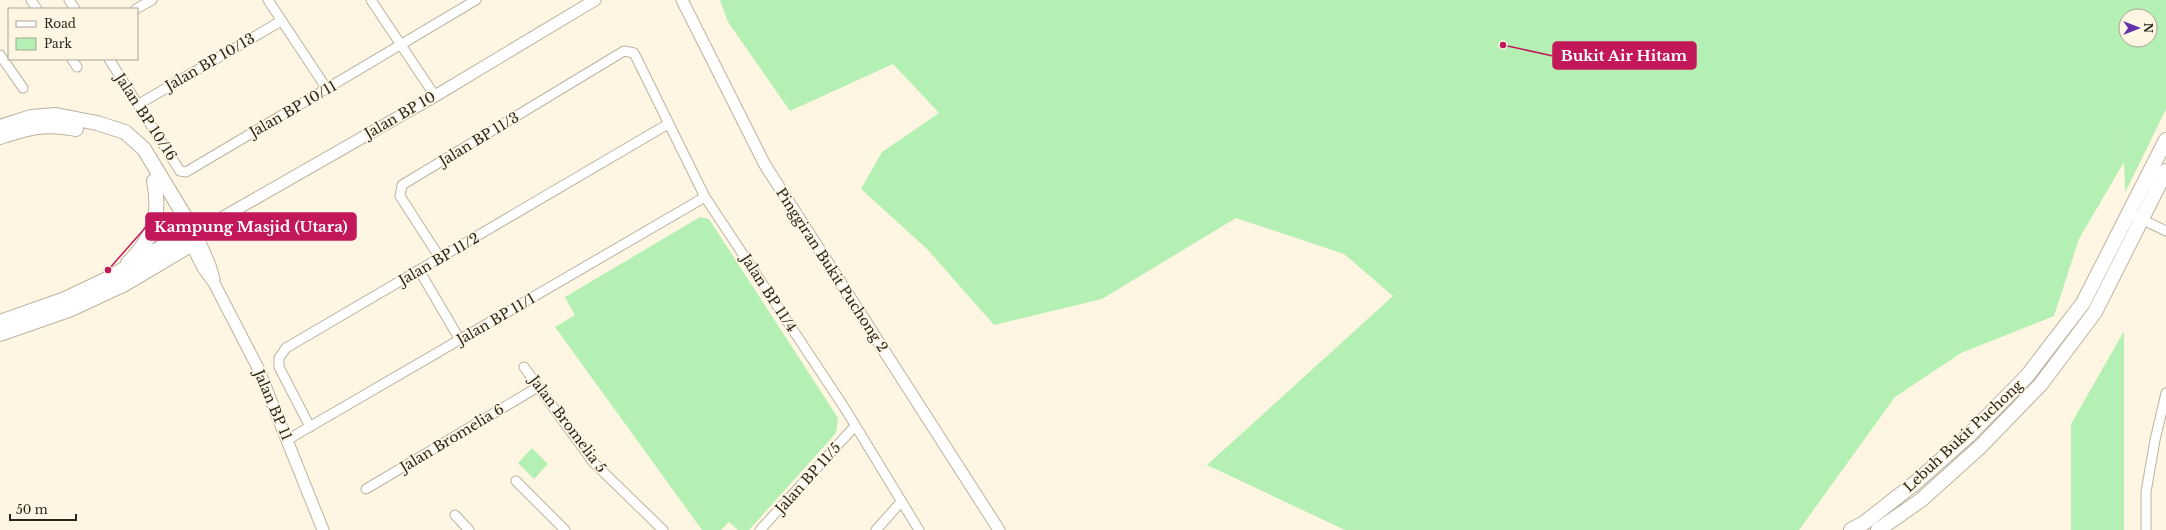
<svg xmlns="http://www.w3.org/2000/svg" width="2166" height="530" viewBox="0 0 2166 530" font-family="'Libre Baskerville',serif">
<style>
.green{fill:#b4f0b4;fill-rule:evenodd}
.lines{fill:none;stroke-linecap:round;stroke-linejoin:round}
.minor-casing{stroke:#bbb3a0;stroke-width:11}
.tertiary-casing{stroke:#bbb3a0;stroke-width:13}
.primary-casing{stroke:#bbb3a0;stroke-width:16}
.minor{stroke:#fff;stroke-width:9}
.tertiary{stroke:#fff;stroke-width:11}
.primary{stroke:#fff;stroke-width:14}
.labels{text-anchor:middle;stroke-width:3.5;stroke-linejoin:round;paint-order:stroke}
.street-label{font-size:14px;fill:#29261f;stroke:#fef6e2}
.leader{fill:none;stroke:#c2185b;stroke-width:1.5}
.callout-dot{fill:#c2185b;stroke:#fef6e2;stroke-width:1.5}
.callout{fill:#c2185b;stroke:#c2185b;stroke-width:1.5}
.callout-label{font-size:15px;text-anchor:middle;font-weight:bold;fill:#fff}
</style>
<rect width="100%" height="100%" fill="#fef6e2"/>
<path class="green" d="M720,0H2166V109L2125,193L2123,119L2124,162L2079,239L2054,316L1961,353L1895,397L1799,530H1345L1207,465L1393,296L1344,254L1236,218L1102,299L994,325L927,249L861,189L882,152L939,113L893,64L790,111L728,22ZM2126,16H2150V40H2126Z
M700,217L709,219L838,418L836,433L749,530H738L729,522L721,530H702L555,327L575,315L565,297Z
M2124,331V530H2071V424Z
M532,448L548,464L534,479L518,463Z"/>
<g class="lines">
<g class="minor-casing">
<path id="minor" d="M31,0L37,9
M69,0L75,9
M268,0L327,89
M371,0L435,96
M136,9L152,0
M0,55L23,88
M72,59L77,67
M109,59L180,171L186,172L476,0
M139,104L281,21
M2137,217L2166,231
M440,258L400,196L402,185L624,51L634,53L705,197L844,407L919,530
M419,270L460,340
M524,367L593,462L663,530
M310,427L279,367V358L286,348L668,124
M287,440L705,197
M516,481L565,530
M366,489L538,387
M455,515L469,530
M760,530L855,426
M876,530L901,502
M2146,530V492L2155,440L2166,393"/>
</g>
<g class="tertiary-casing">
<path id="tertiary" d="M682,0L765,165L999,530
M193,229L204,228L435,96L595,0
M201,234L199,240L210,265L214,279
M191,244L203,268L214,283L258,368L323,530"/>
</g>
<g class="primary-casing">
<path id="primary" d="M0,127L31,117L56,115L97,123L125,132L144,149L199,240L123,285L69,310L0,334
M0,137C30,127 44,123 76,129
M128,263C153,239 161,215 154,181
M0,322L65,299L105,280L193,229
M1851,530L1864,523L1915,483L1968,436L2027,376L2083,303L2166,140
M1878,530L1921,500L1980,447L2041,384L2095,312L2166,171"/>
</g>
<use href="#minor" class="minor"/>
<use href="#tertiary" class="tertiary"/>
<use href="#primary" class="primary"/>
</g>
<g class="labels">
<g class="street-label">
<text transform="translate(210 62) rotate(-30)" y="5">Jalan BP 10/13</text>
<text transform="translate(293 109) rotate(-30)" y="5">Jalan BP 10/11</text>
<text transform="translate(400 115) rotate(-30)" y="5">Jalan BP 10</text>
<text transform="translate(146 117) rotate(57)" y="5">Jalan BP 10/16</text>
<text transform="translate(479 139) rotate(-31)" y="5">Jalan BP 11/3</text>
<text transform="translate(439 259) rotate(-30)" y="5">Jalan BP 11/2</text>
<text transform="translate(832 270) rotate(57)" y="5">Pinggiran Bukit Puchong 2</text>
<text transform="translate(769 293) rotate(57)" y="5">Jalan BP 11/4</text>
<text transform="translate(496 319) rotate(-30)" y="5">Jalan BP 11/1</text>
<text transform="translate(273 405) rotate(67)" y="5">Jalan BP 11</text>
<text transform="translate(568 424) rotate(53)" y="5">Jalan Bromelia 5</text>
<text transform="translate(1963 436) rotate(-43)" y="5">Lebuh Bukit Puchong</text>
<text transform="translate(452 438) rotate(-31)" y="5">Jalan Bromelia 6</text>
<text transform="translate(808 478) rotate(-48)" y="5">Jalan BP 11/5</text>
</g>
</g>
<path class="leader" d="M1503 45L1553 56M108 270L146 227"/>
<g class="callout-dot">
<circle cx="1503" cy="45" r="4"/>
<circle cx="108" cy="270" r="4"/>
</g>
<g class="callout">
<rect x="1553" y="42" width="143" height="27" rx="4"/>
<rect x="146" y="213" width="210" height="27" rx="4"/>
</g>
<g class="callout-label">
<text x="1624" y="61">Bukit Air Hitam</text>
<text x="251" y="232">Kampung Masjid (Utara)</text>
</g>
<rect x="8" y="8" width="130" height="52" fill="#fef6e2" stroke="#a9a394"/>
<rect x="16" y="21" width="20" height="6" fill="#ffffff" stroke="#a9a394"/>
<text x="44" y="28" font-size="12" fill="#29261f">Road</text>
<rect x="16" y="38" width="20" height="12" fill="#b4f0b4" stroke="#a9a394"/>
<text x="44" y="48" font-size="12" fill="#29261f">Park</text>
<g transform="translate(2138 28) rotate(90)"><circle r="19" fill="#fef6e2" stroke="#a9a394"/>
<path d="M0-3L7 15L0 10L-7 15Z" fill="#6333ab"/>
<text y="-6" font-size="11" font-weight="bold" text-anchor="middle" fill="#29261f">N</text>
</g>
<path d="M10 514v6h66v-6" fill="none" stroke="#29261f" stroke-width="2"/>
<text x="16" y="514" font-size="12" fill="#29261f" stroke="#fef6e2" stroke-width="3" paint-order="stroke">50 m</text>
</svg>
